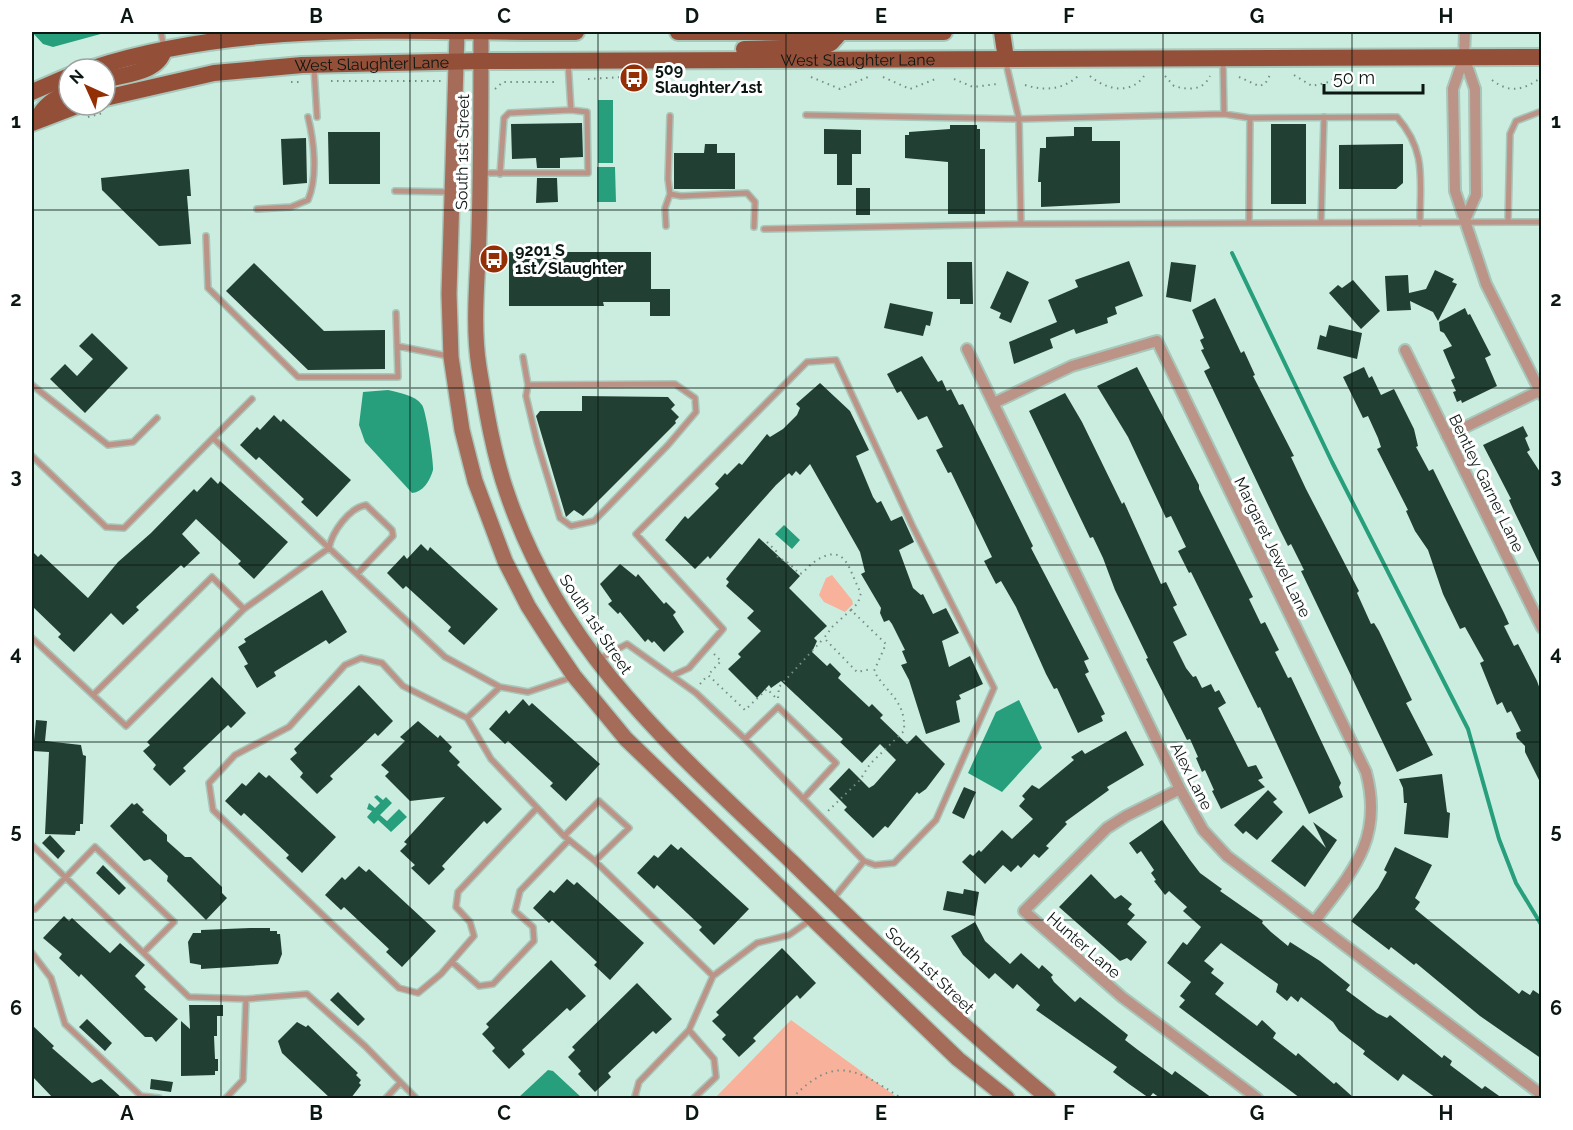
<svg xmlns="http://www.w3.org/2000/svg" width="1573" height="1130" viewBox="0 0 1573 1130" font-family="Raleway,sans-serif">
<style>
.green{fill:#f8b19b}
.water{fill:#289f7c}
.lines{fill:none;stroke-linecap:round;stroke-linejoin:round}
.stream{stroke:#289f7c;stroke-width:4}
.building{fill:#223f34}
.lane-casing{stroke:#a8c6ba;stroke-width:8}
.street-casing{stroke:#a8c6ba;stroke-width:14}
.secondary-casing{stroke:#a8c6ba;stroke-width:18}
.primary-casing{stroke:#a8c6ba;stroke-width:20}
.path{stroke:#768e84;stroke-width:2;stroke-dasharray:1.5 4.5;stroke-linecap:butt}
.lane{stroke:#bc9487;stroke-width:5}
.street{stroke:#bc9487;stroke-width:10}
.secondary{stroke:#a66c5a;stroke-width:15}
.primary{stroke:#944f39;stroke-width:16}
.grid{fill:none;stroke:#0b1712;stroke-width:1.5;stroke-opacity:0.55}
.labels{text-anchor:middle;stroke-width:6;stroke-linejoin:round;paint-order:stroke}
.street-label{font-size:16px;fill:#0b1712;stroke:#fff}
.poi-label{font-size:16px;font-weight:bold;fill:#0b1712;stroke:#fff;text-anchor:start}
.neatline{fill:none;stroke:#0b1712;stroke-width:2}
.grid-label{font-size:20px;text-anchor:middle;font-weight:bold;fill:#0b1712}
</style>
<rect width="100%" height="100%" fill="#cbeddf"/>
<path class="green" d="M832,575L852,600L853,604L845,612L824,602L819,595L826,578Z
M791,1020L898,1098H715Z"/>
<path class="water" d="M32,32H108L53,47L43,44Z
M598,100H613V163H598Z
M597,167H615L616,202H597Z
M388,390C400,393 415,395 422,405C426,410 434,463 433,470C430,481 423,492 412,493L365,442L359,425L363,392Z
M784,525L800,540L792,549L775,534Z
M1019,700L1042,748L1002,792L968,773L996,712Z
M377,795L383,800L386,797L392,803L380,815L387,821L399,809L407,817L391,832L378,820L374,824L367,817L372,811L367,809L369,803L375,808L380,803L374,797Z
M548,1070L553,1071L582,1098H518Z"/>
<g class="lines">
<path class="stream" d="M1232,253L1332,462L1468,729L1499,839L1516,883L1542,926"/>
</g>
<path class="building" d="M582,123L583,157L560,158V168H537L536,158L512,159L511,124Z
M1271,124H1306V204H1271Z
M950,125H977V129H980V149H985V214H948V162L905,158V135H909V132L950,129Z
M1074,127H1092V141H1120V203L1041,207V182H1038L1040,148H1046V137L1074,136Z
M824,129L861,130V154H852V185H837V154H824Z
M328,132H380V184H329Z
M306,138L307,183L283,185L281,139Z
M705,144H717V153H735V189H674V153H704Z
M1403,144V183L1396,189H1339V145Z
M189,169L191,196H187L191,244L159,246L102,190L101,178Z
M537,178H557L558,202L536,203Z
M856,188H870V215H856Z
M509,252H651V289H670V316H650V302H603L604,306H509Z
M1129,261L1143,296L1115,307L1117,314L1107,318L1108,323L1076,334L1074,329L1050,339L1053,348L1014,364L1009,342L1057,322L1048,300L1078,287L1075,280Z
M947,262H972L973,304H960V299H947Z
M1171,262L1196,265L1191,302L1166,297Z
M254,263L324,331L385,330V369L308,370L226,291Z
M1435,270L1454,279L1452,282L1457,284L1438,321L1433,312L1410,301L1411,310L1387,311L1385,276L1408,275L1409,293L1426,289Z
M1007,271L1029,282L1011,323L999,318L1001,313L990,308Z
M1353,280L1380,311L1361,329L1329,293L1338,285L1342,288Z
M1215,298L1241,353L1244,351L1255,375L1253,376L1294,456L1291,457L1306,489L1359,591L1357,593L1371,624L1374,623L1379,631L1399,673L1412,700L1406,703L1433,755L1397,772L1301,571L1304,570L1291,544L1288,546L1280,530L1204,371L1210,368L1201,350L1204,349L1200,340L1204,338L1192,310Z
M890,303L933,312L930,326L926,325L923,336L884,328Z
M1465,308L1468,315L1470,314L1491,355L1485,358L1497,386L1462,403L1461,400L1457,402L1453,392L1456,391L1451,380L1455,378L1443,350L1452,346L1444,333L1440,331L1439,322Z
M1329,325L1362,333L1357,359L1317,349L1320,335L1326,337Z
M92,333L128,368L85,413L50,379L65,364L77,376L93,359L79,346Z
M922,356L938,382L942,380L947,391L951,389L959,405L963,404L1033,546L1031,548L1089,659L1084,661L1089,672L1085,674L1105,714L1101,716L1103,721L1078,733L1057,688L1054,689L1046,674L1016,607L1001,581L996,584L984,561L992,557L951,472L948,473L936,450L943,447L927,416L918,420L901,391L897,393L887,374Z
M1137,367L1199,485V489L1253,597L1249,599L1261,624L1265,622L1279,650L1275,652L1288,678L1291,677L1341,783L1339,787L1343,797L1309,814L1260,707L1258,708L1191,572L1189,573L1178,551L1186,547L1171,516L1166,518L1128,437L1097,386Z
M1364,367L1369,378L1372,376L1381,395L1394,389L1414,429L1418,446L1416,447L1429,471L1433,469L1504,613L1509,624L1504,626L1514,646L1518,644L1537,681L1542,695V786L1525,752V746L1517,738L1516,733L1521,731L1511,711L1507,713L1502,702L1497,705L1480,663L1484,661L1465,627L1460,629L1443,594L1428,550L1415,531L1406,511L1408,510L1377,449L1381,447L1378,438L1368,416L1363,418L1343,377Z
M820,383L850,411L869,450L856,456L873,497L877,503L881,501L891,521L902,516L914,542L899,550L913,588L921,595L923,594L933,614L946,608L959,633L942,641L949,667L970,656L983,684L959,695L961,699L956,701L960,722L926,734L909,680L901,665L907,663L902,651L905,650L892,624L889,620L884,622L880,613L881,608L861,574L865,572L860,552L810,464L800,475L796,471L792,476L789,473L776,485L710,559L708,556L695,569L665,540L685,516L688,519L719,488L715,484L725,473L727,475L739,463L742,465L767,434L770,437L783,429L797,415L800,408L796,404Z
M1065,393L1082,422L1122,504L1124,502L1161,584L1166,582L1177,605L1173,607L1187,635L1173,642L1186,668L1193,677L1196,676L1202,688L1211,684L1215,692L1219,690L1226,703L1218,708L1248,767L1256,765L1263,778L1258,780L1265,787L1221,809L1212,791L1214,790L1205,770L1202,772L1196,758L1198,757L1190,739L1187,740L1146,659L1148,658L1115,590L1103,558L1093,537L1090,538L1029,411Z
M582,396L668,397L675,405L671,409L679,417L675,421L676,423L583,516L574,510L566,517L536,416L540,411H582Z
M274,415L281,422L283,419L351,480L317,517L301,502L304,499L259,457L256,460L240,445L257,427L260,430Z
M1523,426L1528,436L1525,438L1530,450L1527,452L1542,475V569L1514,511L1509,500L1511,499L1483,445Z
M211,477L218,484L220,481L288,542L254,579L238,564L241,561L196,519L182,534L200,553L184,568L181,565L136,607L139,610L123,625L111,613L74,652L58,637L61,634L32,606V551L38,557L41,554L88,598L118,562L151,533L194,489L197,492Z
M759,538L800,576L789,588L827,626L814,638L817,641L812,652L827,666L830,663L841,674L838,678L869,707L872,704L883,715L880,718L907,744L916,735L945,764L926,789L919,794L917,792L888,828L885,826L873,838L844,810L847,807L829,789L849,768L869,788L874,785L896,760L880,744L862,763L840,742L843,739L781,681L771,688L769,685L757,698L728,669L741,657L738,654L761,631L747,618L754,611L726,586L729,582L726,579Z
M421,544L428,551L430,547L498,609L464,645L448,631L451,627L406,586L403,589L387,573L404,555L407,559Z
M620,564L636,577L638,574L664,604L666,602L676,612L673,615L684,632L664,652L654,641L652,643L648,639L645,642L620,612L618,614L608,604L612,601L600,584Z
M322,590L347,632L329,644L326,640L274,672L276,676L257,688L244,666L248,664L238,647L246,642L244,639Z
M212,677L246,713L231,728L228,725L183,768L186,771L170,786L153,769L156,765L143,751L150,745L147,742Z
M359,685L393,721L378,736L375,733L330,776L333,779L317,794L300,777L303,773L290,759L297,753L294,749Z
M523,699L529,706L532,703L600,764L566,801L550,786L553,783L508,741L505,744L489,729L506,710L509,714Z
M36,720L47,721L45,741L81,745L83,755L86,756L83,824H80V831H76L75,835L45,834L49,752L33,751Z
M418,721L438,738L440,735L452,747L449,751L460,762L457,765L502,809L487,824L484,821L442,866L445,869L429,885L411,868L415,865L400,851L407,844L404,842L445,797L410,801L385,776L389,772L381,765L405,741L400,737Z
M1126,731L1144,765L1107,787L1109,790L1065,822L1067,824L1046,846L1049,848L1039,858L1034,854L1021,868L1018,865L1011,872L1003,865L985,884L962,862L970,854L973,856L979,850L981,852L1002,830L1012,839L1033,819L1019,806L1025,799L1022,796L1032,785L1039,789L1074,760L1071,757L1082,750L1085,754Z
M259,772L266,778L269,775L336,837L302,873L286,858L289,855L244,813L241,816L225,801L242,783L246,786Z
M1442,774L1447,812L1450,813L1448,838L1404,834L1407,803H1404L1403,788L1399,779Z
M964,787L976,792L964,819L952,813Z
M1268,790L1277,799L1273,802L1283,812L1257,840L1246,831L1243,834L1234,825Z
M132,803L134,805L137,803L144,810L142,812L167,835V841L185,857H191L222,887V893L227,898L206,920L167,881L168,876L150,859L144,861L110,826Z
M1162,820L1190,860L1200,873L1222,889L1220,891L1263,921L1262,923L1271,932L1288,946L1290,942L1320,961L1350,985L1346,990L1377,1013L1387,1018L1390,1015L1442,1058L1444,1055L1452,1061L1450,1065L1482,1089L1485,1086L1502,1098H1436L1403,1074L1398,1081L1363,1054L1365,1051L1339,1031L1333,1022L1301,997L1298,1002L1291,996L1287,1001L1276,992L1278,984L1221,943L1204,961L1214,969L1211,973L1224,983L1215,994L1257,1026L1262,1020L1276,1033L1273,1038L1296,1056L1298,1053L1306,1060L1334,1084L1336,1082L1354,1098H1300L1179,1007L1185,1000L1180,996L1191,982L1167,963L1183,942L1187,945L1201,927L1183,911L1187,907L1169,891L1165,895L1154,881L1156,880L1151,873L1154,870L1141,851L1137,854L1129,843Z
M1313,822L1337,840L1305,887L1271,861L1303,825L1326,848Z
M50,835L65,851L58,859L42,843Z
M671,844L678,850L681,847L749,909L714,945L699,930L702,927L657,885L654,889L637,873L654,855L658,858Z
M1395,847L1432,865L1415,898L1420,902L1415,909L1519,994L1522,990L1530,995L1533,990L1542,996V1059L1480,1016L1416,963L1414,965L1391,947L1389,950L1351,921L1378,888L1387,872L1384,870Z
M103,865L126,888L119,895L96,873Z
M359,866L366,872L369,869L436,931L402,967L386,952L389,949L344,907L341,910L325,895L342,877L345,880Z
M1091,874L1115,899L1121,895L1132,904L1128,909L1135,915L1127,924L1147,942L1131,961L1127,958L1120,961L1059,907Z
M567,879L574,885L577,882L644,943L610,980L594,965L597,962L552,920L549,923L533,908L550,890L554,893Z
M964,889L979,892L975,916L943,910L947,891L963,894Z
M64,916L69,921L72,918L110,953L120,943L145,965L135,976L146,987L144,989L178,1019L156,1042L152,1037H145L81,974L79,977L59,958L62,954L43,938Z
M975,922L985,941L1010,964L1021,953L1039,969L1042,965L1053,975L1051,977L1054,982L1075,1002L1080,997L1128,1035L1125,1040L1138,1050L1172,1075L1175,1071L1212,1098H1160L1153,1093L1149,1098L1129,1084L1113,1072L1117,1067L1036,1010L1040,1005L1017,984L1013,989L995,973L989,979L963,955L951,936Z
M250,928H270V931H277V934H280L282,954L278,964L201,969V965L190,963L188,942L193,933H201V930Z
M782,948L816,983L800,999L797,995L753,1038L756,1041L739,1057L722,1039L726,1035L712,1021L719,1015L716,1012Z
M551,960L586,996L570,1011L567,1008L522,1050L525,1054L509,1069L492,1051L495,1048L482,1034L489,1027L486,1024Z
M637,983L672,1019L656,1034L653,1031L608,1073L611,1077L595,1092L578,1074L581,1071L568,1057L575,1050L572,1047Z
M338,992L365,1019L358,1026L330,1000Z
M189,1005H223V1016H217V1036H214L215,1059H218V1071H215V1075L181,1076V1021L190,1029Z
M87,1019L112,1043L105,1051L79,1027Z
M297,1022L306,1027L308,1025L358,1073L356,1075L361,1080L359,1083L361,1085L351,1098H330L282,1053L278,1041Z
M32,1025L54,1046L52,1048L92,1083L101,1079L122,1098H53L32,1076Z
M151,1079L173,1082L171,1092L150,1089Z"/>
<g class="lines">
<g class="lane-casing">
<path id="lane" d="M161,32L164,48
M1223,61L1224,114L1250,118
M314,68L317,117
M806,115L1019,119L1006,63
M670,116L668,179L670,194L681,196L747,193L755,202L754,227
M482,173H588L587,112L571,110L568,62
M500,174L504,118L509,113L571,110
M395,191L452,192
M257,209L291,207L308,200C318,177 314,141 308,117
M1508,222L1510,134L1516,121L1542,111
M1249,223L1250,118L1397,117C1427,151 1420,180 1420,223
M1321,223L1324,117
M1021,224L1019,119L1224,114
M666,226L665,208L670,194
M764,229L1021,224L1542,222
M206,236L208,288L298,377H398L396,313
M397,346L448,356
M523,357L528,385L526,396L537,442L560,518L571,526L594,521L668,445L696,412L695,398L675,384L528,385
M32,385L108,445L133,442L157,418
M252,399L213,438L329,548
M32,456L106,527L124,528L213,438
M329,548C332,532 349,508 366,505L392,530L393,536L357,574
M244,609L126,726L93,695L212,577L244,609L329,548L445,657L500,687
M32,638L93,695
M599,659L627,644L696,693L745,739L864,861L875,865L894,863L936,820L994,688L912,525L836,360L807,362L636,534L723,629L689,668L674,675
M467,718L500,687L528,692L573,677
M745,739L778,707L836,763L803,799
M537,808L458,892L456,907L470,922L474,936L441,974L418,993L399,988L213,810L209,783L235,755L289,727L345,665L361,658L382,663L403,686L467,718L491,759L564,836
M32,845L189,997L246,999L307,994L365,1046L416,1098
M595,861L564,836L599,801L629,828L595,861L713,976
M833,899L864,861
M35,909L95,847L174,922L144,952
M32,953L51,978L65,1024L141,1096L159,1098
M452,962L479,986L493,984L534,941L533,927L515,911L520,891L569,840
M689,1030L714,1059L716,1077L694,1098
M226,1098L243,1080L246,999
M386,1098L400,1083
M637,1098L635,1096L639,1082L689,1030L713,976L757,943L789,935L812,919"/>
</g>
<g class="street-casing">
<path id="street" d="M1465,32L1464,57L1453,89L1455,191L1486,284L1542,395
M1464,57L1475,89L1476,195L1465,220
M967,349L1180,789L1203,830L1227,856L1542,1095
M1405,350L1542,628
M994,403L1072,366L1157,341L1366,772C1384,839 1352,872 1314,922
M1447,436L1539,391
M1180,789L1126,816L1107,828L1024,911L1122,997L1257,1098"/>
</g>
<g class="secondary-casing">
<path id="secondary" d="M457,32L449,294L451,357L462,430L475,481L505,561L528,606L549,639L574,676L626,739L958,1059L1007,1098
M481,32C481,98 481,165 479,232C478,277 472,322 479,367C486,409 493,453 507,493C562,655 673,748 792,862C875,943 959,1024 1048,1098"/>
</g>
<g class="primary-casing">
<g id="primary">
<path d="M678,32H944"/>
<path d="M1002,32L1006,59"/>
<path d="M744,49L822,47L831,43L840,33"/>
<path d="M90,69C246,18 415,33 576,32"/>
<path d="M105,80C125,74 158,73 164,50"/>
<path d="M32,92L69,76"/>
<path id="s1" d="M105,98L214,73L302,65L481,61L1542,57"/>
<path d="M37,120C44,105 54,99 69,92"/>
<path d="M32,123L79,105"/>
</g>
</g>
<path class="path" d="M1294,75L1312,86L1329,82L1339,75
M1090,76C1106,90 1131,95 1144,76
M1165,76L1174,86C1188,90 1203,91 1210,76
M811,77L840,89L868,77
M883,77L910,89L938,78
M1239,77L1259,86L1265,84L1270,75
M588,79L642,76
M954,79L973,87L997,84
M1492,80C1510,94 1524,90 1542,77
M331,81H441
M291,82H299
M1025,85C1044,91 1063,90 1078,76
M495,89L503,82H556
M88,117L103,113
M767,542L776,551L778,558L786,561L800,574C805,572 808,566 814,562C847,540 848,570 861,593L858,603L851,610L886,644L874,671C887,694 906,700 904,731L870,764L860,780L828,811
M851,610L833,626L824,638L857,672L872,669
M714,654L721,661L708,675L745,710L767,689L776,698
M700,684L708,675
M778,698L779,687L824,638
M792,1098C835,1055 855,1068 901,1098"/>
<use href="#lane" class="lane"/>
<use href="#street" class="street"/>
<use href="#secondary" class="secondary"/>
<use href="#primary" class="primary"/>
</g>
<path class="grid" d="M221,32V1098M410,32V1098M598,32V1098M786,32V1098M975,32V1098M1163,32V1098M1352,32V1098M32,210H1542M32,388H1542M32,565H1542M32,742H1542M32,920H1542"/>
<defs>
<g id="bus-disc" transform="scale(1.5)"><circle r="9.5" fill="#942e04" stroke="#fff"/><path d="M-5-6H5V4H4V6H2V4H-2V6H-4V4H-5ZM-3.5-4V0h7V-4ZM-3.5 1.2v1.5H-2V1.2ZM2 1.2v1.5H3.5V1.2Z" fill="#fff"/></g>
</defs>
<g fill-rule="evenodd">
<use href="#bus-disc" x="634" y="78"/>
<use href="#bus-disc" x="494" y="259"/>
</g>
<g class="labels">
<g class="street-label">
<text dy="6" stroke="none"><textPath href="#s1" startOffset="756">West Slaughter Lane</textPath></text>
<text dy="6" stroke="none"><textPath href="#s1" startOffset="270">West Slaughter Lane</textPath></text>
<text transform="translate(462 152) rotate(-89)" y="6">South 1st Street</text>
<text transform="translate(1487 483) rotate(64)" y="6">Bentley Garner Lane</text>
<text transform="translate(1273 547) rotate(64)" y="6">Margaret Jewel Lane</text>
<text transform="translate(596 624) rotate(56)" y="6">South 1st Street</text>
<text transform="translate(1192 776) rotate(63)" y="6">Alex Lane</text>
<text transform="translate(1084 945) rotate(41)" y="6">Hunter Lane</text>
<text transform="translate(930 970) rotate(44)" y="6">South 1st Street</text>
</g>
<g class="poi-label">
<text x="655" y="75">509<tspan x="655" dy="18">Slaughter/1st</tspan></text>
<text x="515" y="256">9201 S<tspan x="515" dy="18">1st/Slaughter</tspan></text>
</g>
</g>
<rect width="1573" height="1130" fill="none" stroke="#ffffff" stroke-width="66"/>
<g transform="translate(87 87) rotate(315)"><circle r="28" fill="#ffffff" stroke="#9da2a0" stroke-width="1.5"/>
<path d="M0-4.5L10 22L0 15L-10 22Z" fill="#942e04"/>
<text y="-9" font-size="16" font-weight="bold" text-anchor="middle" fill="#0b1712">N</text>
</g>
<path d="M1324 84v9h99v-9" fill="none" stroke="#0b1712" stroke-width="3"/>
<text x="1333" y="84" font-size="18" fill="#0b1712" stroke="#ffffff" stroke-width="4.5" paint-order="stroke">50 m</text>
<rect x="33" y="33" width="1507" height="1064" class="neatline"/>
<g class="grid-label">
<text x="127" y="23">A</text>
<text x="316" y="23">B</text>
<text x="504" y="23">C</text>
<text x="692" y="23">D</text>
<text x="881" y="23">E</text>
<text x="1069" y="23">F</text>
<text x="1257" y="23">G</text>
<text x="1446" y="23">H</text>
<text x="16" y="128">1</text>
<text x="1556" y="128">1</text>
<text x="16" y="306">2</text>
<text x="1556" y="306">2</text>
<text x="16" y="483">3</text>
<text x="1556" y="483">3</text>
<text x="16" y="660">4</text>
<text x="1556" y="660">4</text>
<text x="16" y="838">5</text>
<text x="1556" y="838">5</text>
<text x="16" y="1015">6</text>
<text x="1556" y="1015">6</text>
<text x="127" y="1120">A</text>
<text x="316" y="1120">B</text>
<text x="504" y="1120">C</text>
<text x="692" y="1120">D</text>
<text x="881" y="1120">E</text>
<text x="1069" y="1120">F</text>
<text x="1257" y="1120">G</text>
<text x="1446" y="1120">H</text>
</g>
</svg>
